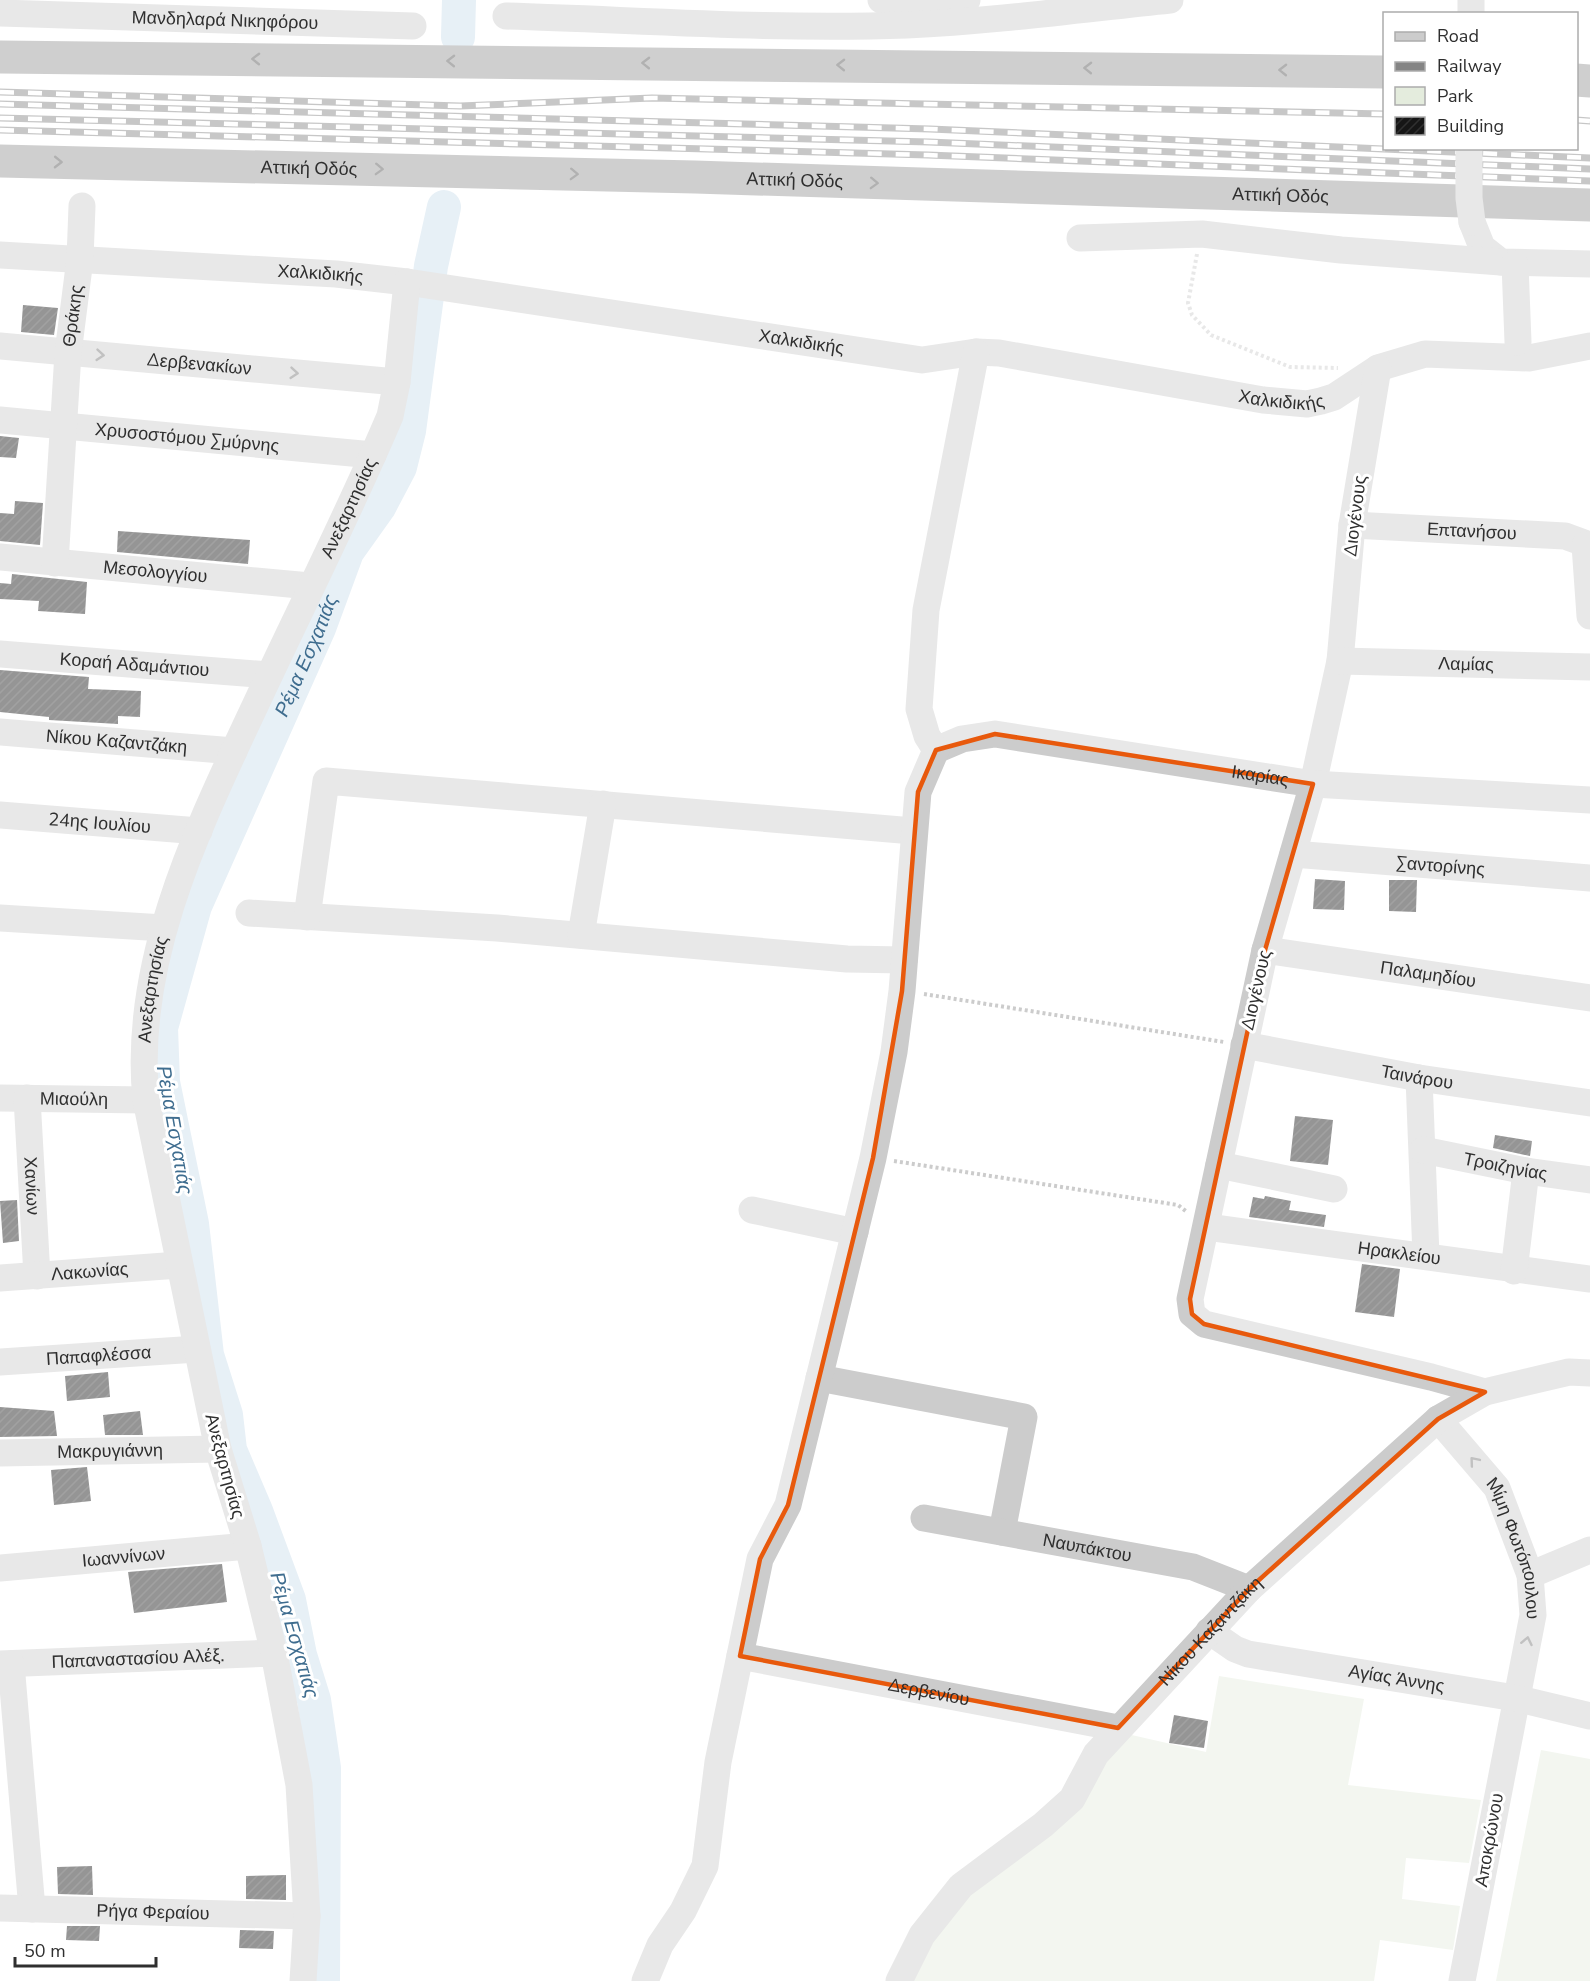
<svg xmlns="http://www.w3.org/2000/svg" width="1590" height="1981" viewBox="0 0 1590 1981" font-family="'Nunito Sans',sans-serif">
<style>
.green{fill:#e4ecdd}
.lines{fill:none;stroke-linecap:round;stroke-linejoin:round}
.river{stroke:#caddeb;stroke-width:34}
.building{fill:url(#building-hatch)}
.path{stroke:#ccc;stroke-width:4;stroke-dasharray:3 3;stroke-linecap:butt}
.minor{stroke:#ccc;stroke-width:27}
.highway{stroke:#969696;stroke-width:33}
.rail-casing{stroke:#848484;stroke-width:7}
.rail{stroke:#fff;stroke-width:4.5;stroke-dasharray:14;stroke-linecap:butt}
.minor-bridge{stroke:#ccc;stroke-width:27}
.oneway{stroke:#535353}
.oneway2{stroke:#767676}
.marked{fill:none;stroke:#e8590c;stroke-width:4.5;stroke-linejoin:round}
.labels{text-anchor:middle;stroke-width:6;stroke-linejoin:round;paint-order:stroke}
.street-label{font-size:18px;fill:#2f2f2f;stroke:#fff}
.water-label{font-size:20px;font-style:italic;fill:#3f6d8f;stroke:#fff}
</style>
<defs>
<pattern id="building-hatch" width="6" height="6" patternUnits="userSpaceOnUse" patternTransform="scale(1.5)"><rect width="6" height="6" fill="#161616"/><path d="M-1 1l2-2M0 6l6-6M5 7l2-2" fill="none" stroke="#303030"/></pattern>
</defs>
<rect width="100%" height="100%" fill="#fff"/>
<path class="green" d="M1219,1676L1364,1699L1348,1785L1481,1800L1469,1863L1406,1858L1402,1899L1460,1906L1453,1950L1380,1940L1374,1981H890L1023,1829L1123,1733L1206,1752Z
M1541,1750L1590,1759V1981H1496Z"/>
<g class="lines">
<g class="river">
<path d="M458,37L459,0"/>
<path id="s1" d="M323,1981L324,1768L314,1700L300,1655L289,1600L256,1511L230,1450L226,1415L207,1355L192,1224L163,1082L161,1028L195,906L319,628L347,552L379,507L400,467L409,431L431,266L444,207"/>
</g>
</g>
<path class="building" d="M23,305L58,308L54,335L21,332Z
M0,436L19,438L16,458L0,457Z
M15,501L43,503L40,545L0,541V513L14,514Z
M118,531L250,540L248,564L117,552Z
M12,574L87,582L85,614L38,611L39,601L0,599V583L11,584Z
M0,670L89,677L88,689L141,691L140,717L118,716V724L49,720V717L0,712Z
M1315,879L1345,881L1344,910L1313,909Z
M1389,880H1417L1416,912L1389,911Z
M1295,1116L1333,1120L1328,1165L1290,1161Z
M1495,1135L1532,1141L1530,1156L1493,1148Z
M1265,1196L1291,1201L1289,1210L1326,1215L1324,1227L1249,1217L1253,1197L1264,1199Z
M17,1200L19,1241L3,1243L0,1201Z
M1362,1264L1400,1269L1394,1317L1355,1312Z
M108,1372L110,1397L67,1401L65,1376Z
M0,1407L54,1411L57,1436L0,1437Z
M140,1411L143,1435H105L103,1415Z
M87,1467L91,1501L54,1505L51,1470Z
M222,1564L227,1602L134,1613L128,1572Z
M1174,1715L1208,1721L1204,1748L1169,1743Z
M92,1866L93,1895L58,1894L57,1867Z
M286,1875V1900L246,1899V1876Z
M67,1926H100L99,1941L66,1940Z
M240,1930L274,1931L273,1949L239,1948Z"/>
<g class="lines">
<path class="path" d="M1197,254L1188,303L1192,315L1211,335L1290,367L1338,368
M924,994L1224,1042
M894,1161L1178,1205L1187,1212"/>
<g class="minor">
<path d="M881,0C905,9 945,15 967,0"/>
<path id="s2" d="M0,13L413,26"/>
<path d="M1471,14V0"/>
<path d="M506,16C639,20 774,30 907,25C995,21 1083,9 1170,0"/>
<path d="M1472,222L1482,247L1501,262L1590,264"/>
<path d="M1080,238L1202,234L1341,250L1501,262"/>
<path id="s3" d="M0,255L336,274L407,282L922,360L976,352L999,353L1263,400L1307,404L1321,401L1334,397L1378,368L1425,354L1529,358L1590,346"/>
<path d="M1515,264L1518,342"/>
<path id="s4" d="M0,346L397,382"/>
<path d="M1378,368L1352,525L1340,661L1313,784L1265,950L1190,1299L1192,1314L1204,1324L1431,1377L1485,1392"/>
<path id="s5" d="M0,420L373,455"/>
<path id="s6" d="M1352,525L1565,536L1590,545"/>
<path d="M1585,545L1590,616"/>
<path id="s7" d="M0,557L310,586"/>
<path id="s8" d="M55,563L68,353L80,259L82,206"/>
<path id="s9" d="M0,654L269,675"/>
<path id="s10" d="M1340,661L1590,667"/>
<path id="s11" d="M0,732L234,751"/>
<path id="s12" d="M936,750L962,739L995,734L1313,784L1590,800"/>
<path id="s13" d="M0,815L199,831"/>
<path id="s14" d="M1293,854L1590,878"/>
<path d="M249,913L497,928L847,959L904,960"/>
<path d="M307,917L326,781L913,831"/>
<path d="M0,918L164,928"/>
<path d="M581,935L603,804"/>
<path id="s15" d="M1265,950L1590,998"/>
<path id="s16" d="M1244,1045L1419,1078L1590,1103"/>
<path d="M1419,1078L1426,1256"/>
<path id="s17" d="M0,1098L146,1100"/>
<path id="s18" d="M27,1098L37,1276"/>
<path id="s19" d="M1423,1150L1526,1171L1590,1180"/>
<path d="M1219,1165L1334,1189"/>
<path d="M752,1210L855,1232"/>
<path id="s20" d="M1207,1227L1590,1279"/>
<path d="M1514,1271L1526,1171"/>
<path id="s21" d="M0,1278L179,1265"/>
<path id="s22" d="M0,1362L197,1349"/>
<path d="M819,1378L1024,1417L1002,1532"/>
<path id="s23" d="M1438,1419L1497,1488L1530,1575L1533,1615L1462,1981"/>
<path id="s24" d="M0,1453L218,1449"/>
<path id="s25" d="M924,1518L1193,1567L1249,1589"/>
<path id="s26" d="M0,1568L248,1546"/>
<path d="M1530,1575L1590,1550"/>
<path id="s27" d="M1209,1631L1235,1649L1248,1654L1515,1698L1590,1716"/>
<path id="s28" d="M740,1656L1118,1728"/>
<path id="s29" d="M0,1664L274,1653"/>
<path d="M11,1664L32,1909"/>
<path id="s30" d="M0,1908L307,1916"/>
<path id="s31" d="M303,1981L307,1916L299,1785L274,1653L248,1546L218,1449L146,1100C132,962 197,830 254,708C299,611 348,515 390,416L397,382L407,282"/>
<path d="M645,1981L660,1945L683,1911L705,1866L718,1762L760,1559L788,1505L873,1158L894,1052L902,991L918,792L936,750L927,736L919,709L926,610L976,352"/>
<path id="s32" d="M899,1981L922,1935L961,1886L1043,1825L1072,1799L1096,1754L1249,1589L1438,1419L1485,1392L1569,1372L1590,1373"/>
</g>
<g class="highway">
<path d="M0,57L1384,72"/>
<path d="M1576,80L1590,81"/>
<path id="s33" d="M0,161L695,177L1590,205"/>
</g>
<g class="rail-casing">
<path id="rail" d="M0,92L460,106L652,98L1384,114
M0,104L930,129L1590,158
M0,118L929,142L1590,169
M1576,120L1590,121
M0,130L928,155L1590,181"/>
</g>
<use href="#rail" class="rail"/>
<path class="minor-bridge" d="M1469,148V198L1472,222"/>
</g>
<defs><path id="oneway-chevron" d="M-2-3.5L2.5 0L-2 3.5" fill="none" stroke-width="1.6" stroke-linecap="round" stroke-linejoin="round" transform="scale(1.5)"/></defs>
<g class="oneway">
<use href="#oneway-chevron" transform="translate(256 59) rotate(-179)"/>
<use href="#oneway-chevron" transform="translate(451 61) rotate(-179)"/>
<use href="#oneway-chevron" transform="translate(646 63) rotate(-179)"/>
<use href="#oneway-chevron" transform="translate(841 65) rotate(-179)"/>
<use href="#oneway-chevron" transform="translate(1088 68) rotate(-179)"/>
<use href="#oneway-chevron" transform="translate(1283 70) rotate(-179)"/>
<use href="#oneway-chevron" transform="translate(58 162) rotate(1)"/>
<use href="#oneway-chevron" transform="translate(379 169) rotate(2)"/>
<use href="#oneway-chevron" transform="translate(574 174) rotate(2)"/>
<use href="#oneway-chevron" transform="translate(874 183) rotate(2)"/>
</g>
<g class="oneway2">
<use href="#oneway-chevron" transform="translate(100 355) rotate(5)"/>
<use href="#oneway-chevron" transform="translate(294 373) rotate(5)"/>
<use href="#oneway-chevron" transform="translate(1474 1461) rotate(-130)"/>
<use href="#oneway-chevron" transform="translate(1527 1641) rotate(-78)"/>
</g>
<path d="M0 0H1590V1981H0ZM995,734L1313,784L1265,950L1190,1299L1192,1314L1204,1324L1485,1392L1438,1419L1249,1589L1118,1728L740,1656L760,1559L788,1505L873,1158L902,991L918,792L936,750Z" fill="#fff" fill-opacity=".55" fill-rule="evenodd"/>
<path class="marked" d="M995,734L1313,784L1265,950L1190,1299L1192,1314L1204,1324L1485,1392L1438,1419L1249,1589L1118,1728L740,1656L760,1559L788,1505L873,1158L902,991L918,792L936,750Z"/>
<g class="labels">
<g class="street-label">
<text dy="6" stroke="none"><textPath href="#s2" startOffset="225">Μανδηλαρά Νικηφόρου</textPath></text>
<text dy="6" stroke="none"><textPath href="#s33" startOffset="309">Αττική Οδός</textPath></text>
<text dy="6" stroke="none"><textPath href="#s33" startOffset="795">Αττική Οδός</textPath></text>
<text dy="6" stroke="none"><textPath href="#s33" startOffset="1281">Αττική Οδός</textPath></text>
<text dy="6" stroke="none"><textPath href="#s3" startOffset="321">Χαλκιδικής</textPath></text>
<text dy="6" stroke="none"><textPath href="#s8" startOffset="248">Θράκης</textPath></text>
<text dy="6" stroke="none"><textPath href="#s3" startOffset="807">Χαλκιδικής</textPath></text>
<text dy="6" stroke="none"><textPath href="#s4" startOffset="200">Δερβενακίων</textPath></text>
<text dy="6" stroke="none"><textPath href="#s3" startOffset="1293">Χαλκιδικής</textPath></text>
<text dy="6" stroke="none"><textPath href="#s5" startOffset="188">Χρυσοστόμου Σμύρνης</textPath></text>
<text dy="6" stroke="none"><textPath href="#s31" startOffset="1532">Ανεξαρτησίας</textPath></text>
<text transform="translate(1355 516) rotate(-83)" y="6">Διογένους</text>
<text dy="6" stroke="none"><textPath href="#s6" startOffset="120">Επτανήσου</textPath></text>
<text dy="6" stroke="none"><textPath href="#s7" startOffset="156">Μεσολογγίου</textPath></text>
<text dy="6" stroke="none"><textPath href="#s10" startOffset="126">Λαμίας</textPath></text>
<text dy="6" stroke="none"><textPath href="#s9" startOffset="135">Κοραή Αδαμάντιου</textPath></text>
<text dy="6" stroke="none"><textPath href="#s11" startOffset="117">Νίκου Καζαντζάκη</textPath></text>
<text dy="6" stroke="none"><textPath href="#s12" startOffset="330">Ικαρίας</textPath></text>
<text dy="6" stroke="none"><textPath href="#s13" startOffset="100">24ης Ιουλίου</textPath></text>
<text dy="6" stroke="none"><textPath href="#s14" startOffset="148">Σαντορίνης</textPath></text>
<text dy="6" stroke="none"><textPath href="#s15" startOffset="165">Παλαμηδίου</textPath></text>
<text dy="6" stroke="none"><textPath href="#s31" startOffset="1010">Ανεξαρτησίας</textPath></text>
<text transform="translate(1256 990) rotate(-77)" y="6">Διογένους</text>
<text dy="6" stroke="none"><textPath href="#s16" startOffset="176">Ταινάρου</textPath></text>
<text dy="6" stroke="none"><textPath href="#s17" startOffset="74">Μιαούλη</textPath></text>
<text dy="6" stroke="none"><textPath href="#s19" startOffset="84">Τροιζηνίας</textPath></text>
<text dy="6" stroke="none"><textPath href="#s18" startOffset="88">Χανίων</textPath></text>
<text dy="6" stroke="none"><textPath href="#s20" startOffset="194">Ηρακλείου</textPath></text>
<text dy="6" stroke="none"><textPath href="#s21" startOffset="90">Λακωνίας</textPath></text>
<text dy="6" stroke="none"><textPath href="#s22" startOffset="99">Παπαφλέσσα</textPath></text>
<text dy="6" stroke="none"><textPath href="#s24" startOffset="110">Μακρυγιάννη</textPath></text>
<text transform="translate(225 1466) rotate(75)" y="6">Ανεξαρτησίας</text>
<text dy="6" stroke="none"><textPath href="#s25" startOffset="166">Ναυπάκτου</textPath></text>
<text dy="6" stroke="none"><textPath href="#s23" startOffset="154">Μίμη Φωτόπουλου</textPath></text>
<text dy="6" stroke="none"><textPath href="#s26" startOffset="124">Ιωαννίνων</textPath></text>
<text dy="6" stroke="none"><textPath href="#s32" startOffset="474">Νίκου Καζαντζάκη</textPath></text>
<text dy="6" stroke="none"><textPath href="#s29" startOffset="138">Παπαναστασίου Αλέξ.</textPath></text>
<text dy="6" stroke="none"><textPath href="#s27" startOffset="196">Αγίας Άννης</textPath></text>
<text dy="6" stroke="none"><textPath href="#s28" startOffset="192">Δερβενίου</textPath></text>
<text transform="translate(1489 1840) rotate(-80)" y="6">Αποκρώνου</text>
<text dy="6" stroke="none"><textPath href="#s30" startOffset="153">Ρήγα Φεραίου</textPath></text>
</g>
<g class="water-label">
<text dy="7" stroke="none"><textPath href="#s1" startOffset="1376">Ρέμα Εσχατιάς</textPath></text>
<text transform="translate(175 1130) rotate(80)" y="7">Ρέμα Εσχατιάς</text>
<text transform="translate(295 1635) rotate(74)" y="7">Ρέμα Εσχατιάς</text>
</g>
</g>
<rect x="1383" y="12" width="195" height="138" fill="#ffffff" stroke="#acacac" stroke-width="1.5"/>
<rect x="1395" y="32" width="30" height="9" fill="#cccccc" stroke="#acacac" stroke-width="1.5"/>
<text x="1437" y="42" font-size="18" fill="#2f2f2f">Road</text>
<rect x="1395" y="62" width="30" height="9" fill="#848484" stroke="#acacac" stroke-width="1.5"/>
<text x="1437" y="72" font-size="18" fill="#2f2f2f">Railway</text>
<rect x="1395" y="87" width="30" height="18" fill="#e4ecdd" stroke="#acacac" stroke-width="1.5"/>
<text x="1437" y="102" font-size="18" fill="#2f2f2f">Park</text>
<rect x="1395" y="117" width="30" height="18" fill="url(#building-hatch)" stroke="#acacac" stroke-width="1.5"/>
<text x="1437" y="132" font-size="18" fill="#2f2f2f">Building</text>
<path d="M15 1957v9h141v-9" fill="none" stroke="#2f2f2f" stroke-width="3"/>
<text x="24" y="1957" font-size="18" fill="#2f2f2f" stroke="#ffffff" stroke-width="4.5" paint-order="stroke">50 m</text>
</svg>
